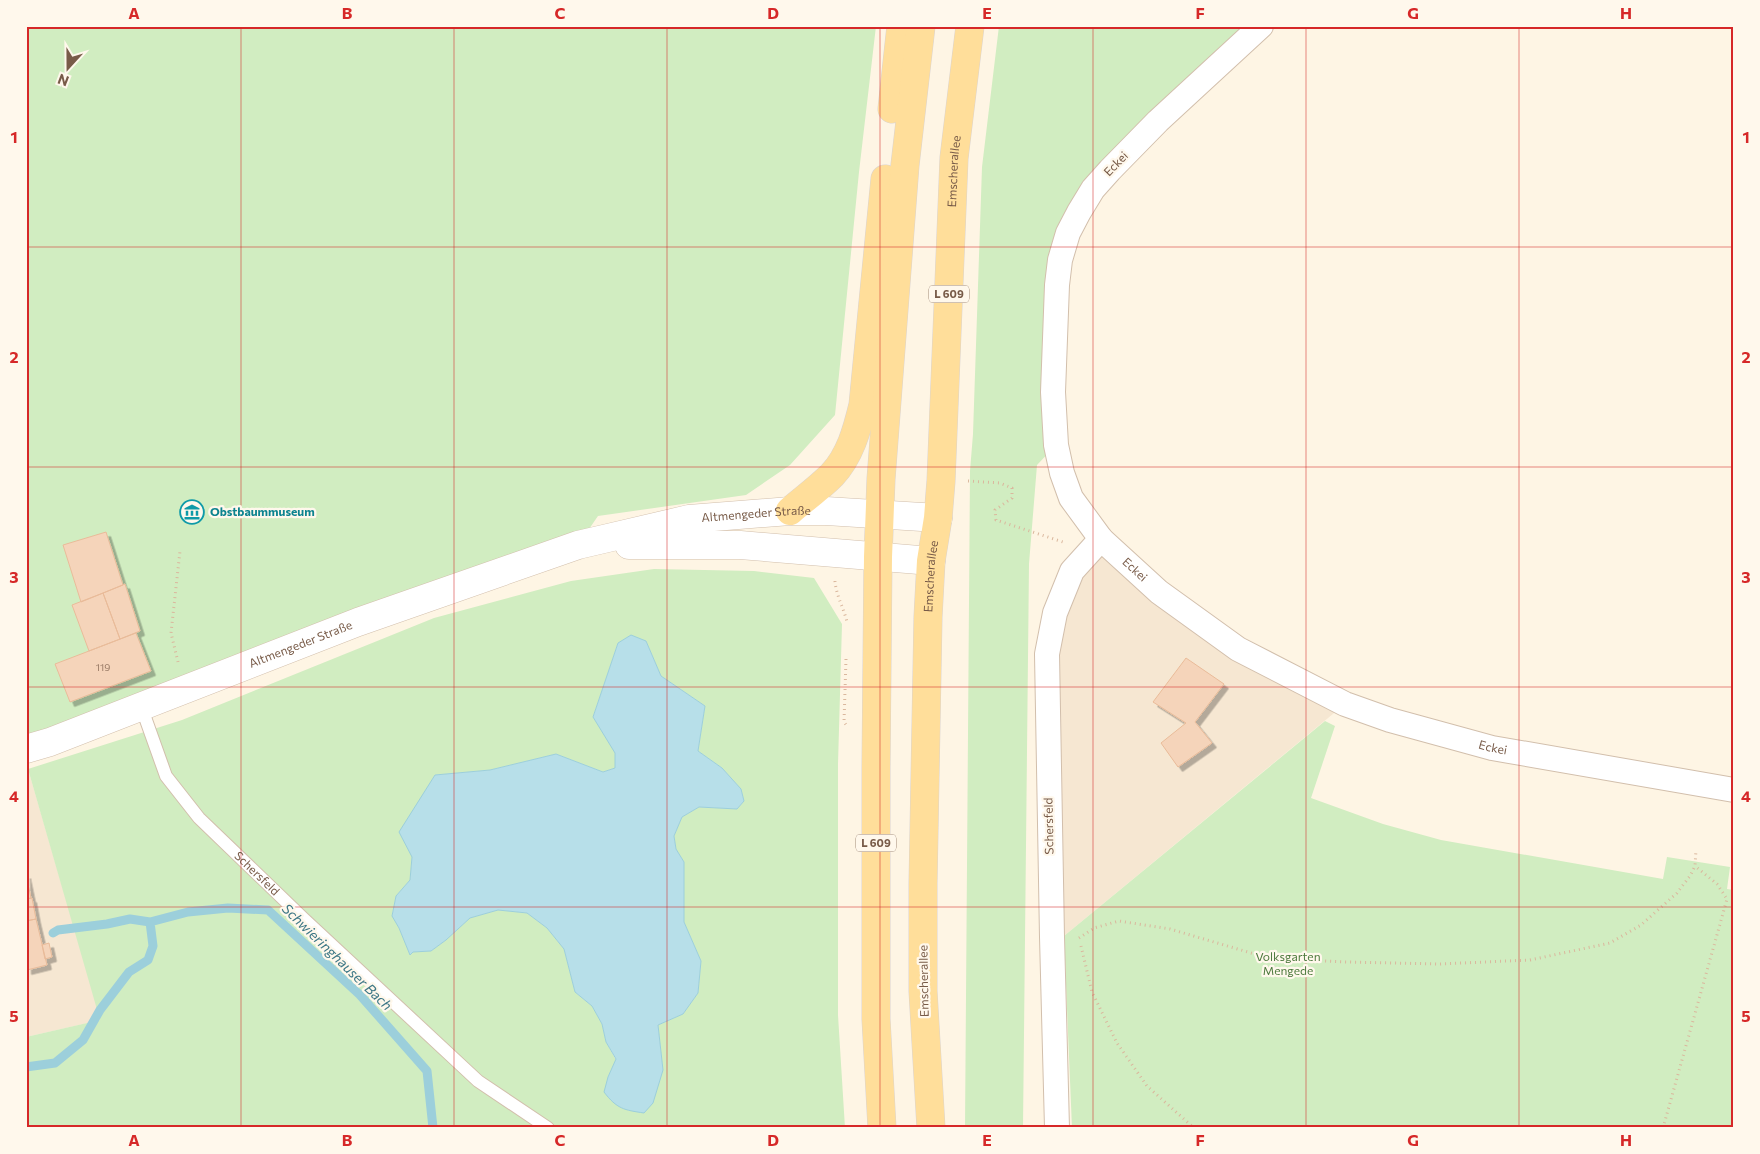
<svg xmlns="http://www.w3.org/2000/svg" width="1760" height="1154" viewBox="0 0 1760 1154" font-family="Commissioner,sans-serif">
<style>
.residential{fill:#f6e7d2}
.green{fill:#d1edc1;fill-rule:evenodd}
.water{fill:#b7dfe9;stroke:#9ccfdb}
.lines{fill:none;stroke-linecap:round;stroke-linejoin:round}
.stream{stroke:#9ccfdb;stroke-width:9}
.building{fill:#f5d4ba;stroke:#e9bb99;filter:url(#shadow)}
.service-casing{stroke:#d2bfac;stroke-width:14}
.minor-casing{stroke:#d2bfac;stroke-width:26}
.tertiary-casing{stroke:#d2bfac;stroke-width:29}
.primary-casing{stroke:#dcd4cf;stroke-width:29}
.path{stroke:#dab79d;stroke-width:3;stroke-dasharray:1 4;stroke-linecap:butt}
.service{stroke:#fff;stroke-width:12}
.minor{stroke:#fff;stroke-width:24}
.tertiary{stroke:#fff;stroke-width:28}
.primary{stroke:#ffde9a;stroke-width:28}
.grid{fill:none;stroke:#d62828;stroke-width:1;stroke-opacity:0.55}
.labels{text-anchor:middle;stroke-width:4.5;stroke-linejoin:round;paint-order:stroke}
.number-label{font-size:10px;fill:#977964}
.shield{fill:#fff8ec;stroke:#a08a79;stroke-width:1}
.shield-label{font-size:11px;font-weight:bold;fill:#785b48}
.street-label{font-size:12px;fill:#785b48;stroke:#fff8ec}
.culture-label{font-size:12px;font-weight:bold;fill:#0d838f;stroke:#fff8ec;text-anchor:start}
.park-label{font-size:12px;fill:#4c793c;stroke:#fff8ec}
.water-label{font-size:14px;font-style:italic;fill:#3d7786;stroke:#fff8ec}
.neatline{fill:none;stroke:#d62828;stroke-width:2}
.grid-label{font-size:16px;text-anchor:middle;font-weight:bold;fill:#d62828}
</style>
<defs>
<filter id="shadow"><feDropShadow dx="4.5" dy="4.5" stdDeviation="0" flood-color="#0004"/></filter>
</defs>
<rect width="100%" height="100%" fill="#fef5e4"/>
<path class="residential" d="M1101,539L1238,649L1345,704L1064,936L1055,613Z
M26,762L101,1020L26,1037Z"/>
<path class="green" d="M26,26H876L859,172L835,415L790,465L746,495L598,516L578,545L26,749Z
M999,26H1261L1158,121L1068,233L1056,445L1037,465L1029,564L1023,1128H965L970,471L973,434L982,167Z
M654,569L754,571L814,578L842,624L838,764V1015L845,1128H26V1037L100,1020L28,769L182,720L434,618L571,581ZM646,641L661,676L705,706L698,751L722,768L741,789L744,801L737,809L699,807L682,817L674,836L676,849L684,862V922L701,961L698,993L683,1014L658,1025L663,1070L608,1077L616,1060L606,1042L602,1024L592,1006L575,992L564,949L547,928L527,913L498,910L470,918L446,940L431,951L412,952L410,954L399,928L392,915L396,896L410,880L412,857L435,775L490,770L556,754L603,772L615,768L616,753L593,717L618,643Z
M1325,721L1335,726L1311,798L1383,824L1441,840L1663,879L1667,857L1730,867L1727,889L1734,890V1128H1072L1064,936Z"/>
<path class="water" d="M631,635L646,641L661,676L705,706L698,751L722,768L741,789L744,801L737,809L699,807L682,817L674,836L676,849L684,862V922L701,961L698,993L683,1014L658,1025L663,1070L653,1103L644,1113C624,1110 617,1109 604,1092L608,1077L616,1059L606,1042L602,1024L592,1006L575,992L564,949L547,928L527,913L498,910L470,918L446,940L431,951L413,952L410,955L399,928L392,916L396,896L410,880L412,857L399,832L435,775L490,770L556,754L603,772L615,768V753L593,717L618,643Z"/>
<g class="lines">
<path class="stream" d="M53,933L58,930L107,924L130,919L150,922
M26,1067L55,1063L83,1040L100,1010L129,972L148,960L153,946L150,922L188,912L228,908L268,910L360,995L427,1071L433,1128"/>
</g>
<path class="building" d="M106,532L123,585L81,602L63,545Z
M125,584L140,631L120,639L103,593Z
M103,593L120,639L89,651L72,605Z
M136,633L151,671L70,702L55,664Z
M1186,658L1224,684L1195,722L1212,743L1178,767L1161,743L1186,723L1153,702Z
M26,874L31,898L26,899Z
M32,898L36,919L26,921V899Z
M36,919L47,965L27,970L26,921Z
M49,943L52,957L45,959L42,945Z"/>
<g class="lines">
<g class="service-casing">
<g id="service">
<path id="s1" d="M141,706L166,776L199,818L304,919L478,1081L548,1128"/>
</g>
</g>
<g class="minor-casing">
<g id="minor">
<path id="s2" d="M1261,26L1158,121L1110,170L1093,189L1079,212L1068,233L1060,260L1057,285L1053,392L1056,445L1062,473L1071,498L1101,539L1159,592L1238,649L1345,704L1390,720L1492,748L1734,790"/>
<path d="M1057,1128L1052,937L1047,654L1055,613L1072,571L1101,539"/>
</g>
</g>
<g class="tertiary-casing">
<g id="tertiary">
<path d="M629,545H740L931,561"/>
<path id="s3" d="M26,749L50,742L358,622L578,545L689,519L790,511H826L938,518"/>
</g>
</g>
<g class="primary-casing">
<g id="primary">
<path d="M892,109L901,26"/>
<path d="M790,511C804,499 819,488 832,475C850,456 857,430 863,405L885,179"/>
<path d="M882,1128L876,1019V768L878,557L881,479L905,165L921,26"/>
<path id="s4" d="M931,1128L923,991V884L928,617L931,561L938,518L941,481L954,158L970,26"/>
</g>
</g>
<path class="path" d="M968,481L1000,483L1012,488V498L995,510L996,520L1063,542
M835,581C836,595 844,609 847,622
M846,659L844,722L847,726
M178,662L171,633L180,551
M1079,938L1094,928L1119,921L1170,929L1268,958L1346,962L1440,964L1530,960L1610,943L1641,925L1677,893L1690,876L1695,866L1696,850
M1081,946L1092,992L1117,1043L1147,1086L1194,1128
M1663,1128L1727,899L1717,884L1695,866"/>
<use href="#service" class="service"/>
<use href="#minor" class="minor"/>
<use href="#tertiary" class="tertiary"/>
<use href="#primary" class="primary"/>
</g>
<path class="grid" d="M241,26V1128M454,26V1128M667,26V1128M880,26V1128M1093,26V1128M1306,26V1128M1519,26V1128M26,247H1734M26,467H1734M26,687H1734M26,907H1734"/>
<defs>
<g id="museum-ring" transform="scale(1.25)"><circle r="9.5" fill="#fff8ec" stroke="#0f9aa8" stroke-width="1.5"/><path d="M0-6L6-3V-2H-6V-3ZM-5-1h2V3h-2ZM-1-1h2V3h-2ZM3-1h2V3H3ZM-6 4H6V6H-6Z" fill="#0f9aa8"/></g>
</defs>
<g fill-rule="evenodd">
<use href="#museum-ring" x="192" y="512"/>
</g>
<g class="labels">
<g class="number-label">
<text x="103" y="671">119</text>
</g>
<g class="shield">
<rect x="929" y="285.5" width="40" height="17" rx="4"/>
<rect x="856" y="834.5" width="40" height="17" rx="4"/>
</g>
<g class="shield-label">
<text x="949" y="298">L 609</text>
<text x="876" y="847">L 609</text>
</g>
<g class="street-label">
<text transform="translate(1116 164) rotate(-46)" y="4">Eckei</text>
<text dy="4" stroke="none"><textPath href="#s4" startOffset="958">Emscherallee</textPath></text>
<text dy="4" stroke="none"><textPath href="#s3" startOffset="770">Altmengeder Straße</textPath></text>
<text dy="4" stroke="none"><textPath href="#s2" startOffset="650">Eckei</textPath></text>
<text dy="4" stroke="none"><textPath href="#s4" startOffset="552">Emscherallee</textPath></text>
<text dy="4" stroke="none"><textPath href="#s3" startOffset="294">Altmengeder Straße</textPath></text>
<text dy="4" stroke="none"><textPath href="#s2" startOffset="1055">Eckei</textPath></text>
<text transform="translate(1049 826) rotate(-91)" y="4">Schersfeld</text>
<text dy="4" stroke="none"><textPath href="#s1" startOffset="208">Schersfeld</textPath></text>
<text transform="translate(924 981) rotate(-91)" y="4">Emscherallee</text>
</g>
<g class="culture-label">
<text x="210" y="516">Obstbaummuseum</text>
</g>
<g class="park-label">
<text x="1288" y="961">Volksgarten<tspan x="1288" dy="14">Mengede</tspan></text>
</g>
<g class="water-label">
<text transform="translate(337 957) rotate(44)" y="5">Schwieringhauser Bach</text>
</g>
</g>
<rect width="1760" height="1154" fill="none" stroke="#fff8ec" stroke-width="55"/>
<g transform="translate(68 68) rotate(201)" stroke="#fff8ec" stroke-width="4" paint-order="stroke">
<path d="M0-4L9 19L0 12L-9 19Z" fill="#785b48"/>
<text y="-8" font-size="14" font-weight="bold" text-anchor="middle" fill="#785b48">N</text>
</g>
<rect x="28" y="28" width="1704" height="1098" class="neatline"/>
<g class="grid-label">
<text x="134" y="19">A</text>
<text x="347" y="19">B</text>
<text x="560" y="19">C</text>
<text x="773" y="19">D</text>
<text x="987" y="19">E</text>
<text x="1200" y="19">F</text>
<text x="1413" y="19">G</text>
<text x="1626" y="19">H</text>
<text x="14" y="143">1</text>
<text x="1746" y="143">1</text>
<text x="14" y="363">2</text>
<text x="1746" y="363">2</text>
<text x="14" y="583">3</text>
<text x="1746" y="583">3</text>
<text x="14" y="802">4</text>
<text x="1746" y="802">4</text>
<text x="14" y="1022">5</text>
<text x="1746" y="1022">5</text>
<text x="134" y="1146">A</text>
<text x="347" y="1146">B</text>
<text x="560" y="1146">C</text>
<text x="773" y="1146">D</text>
<text x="987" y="1146">E</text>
<text x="1200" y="1146">F</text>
<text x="1413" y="1146">G</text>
<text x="1626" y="1146">H</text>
</g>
</svg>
